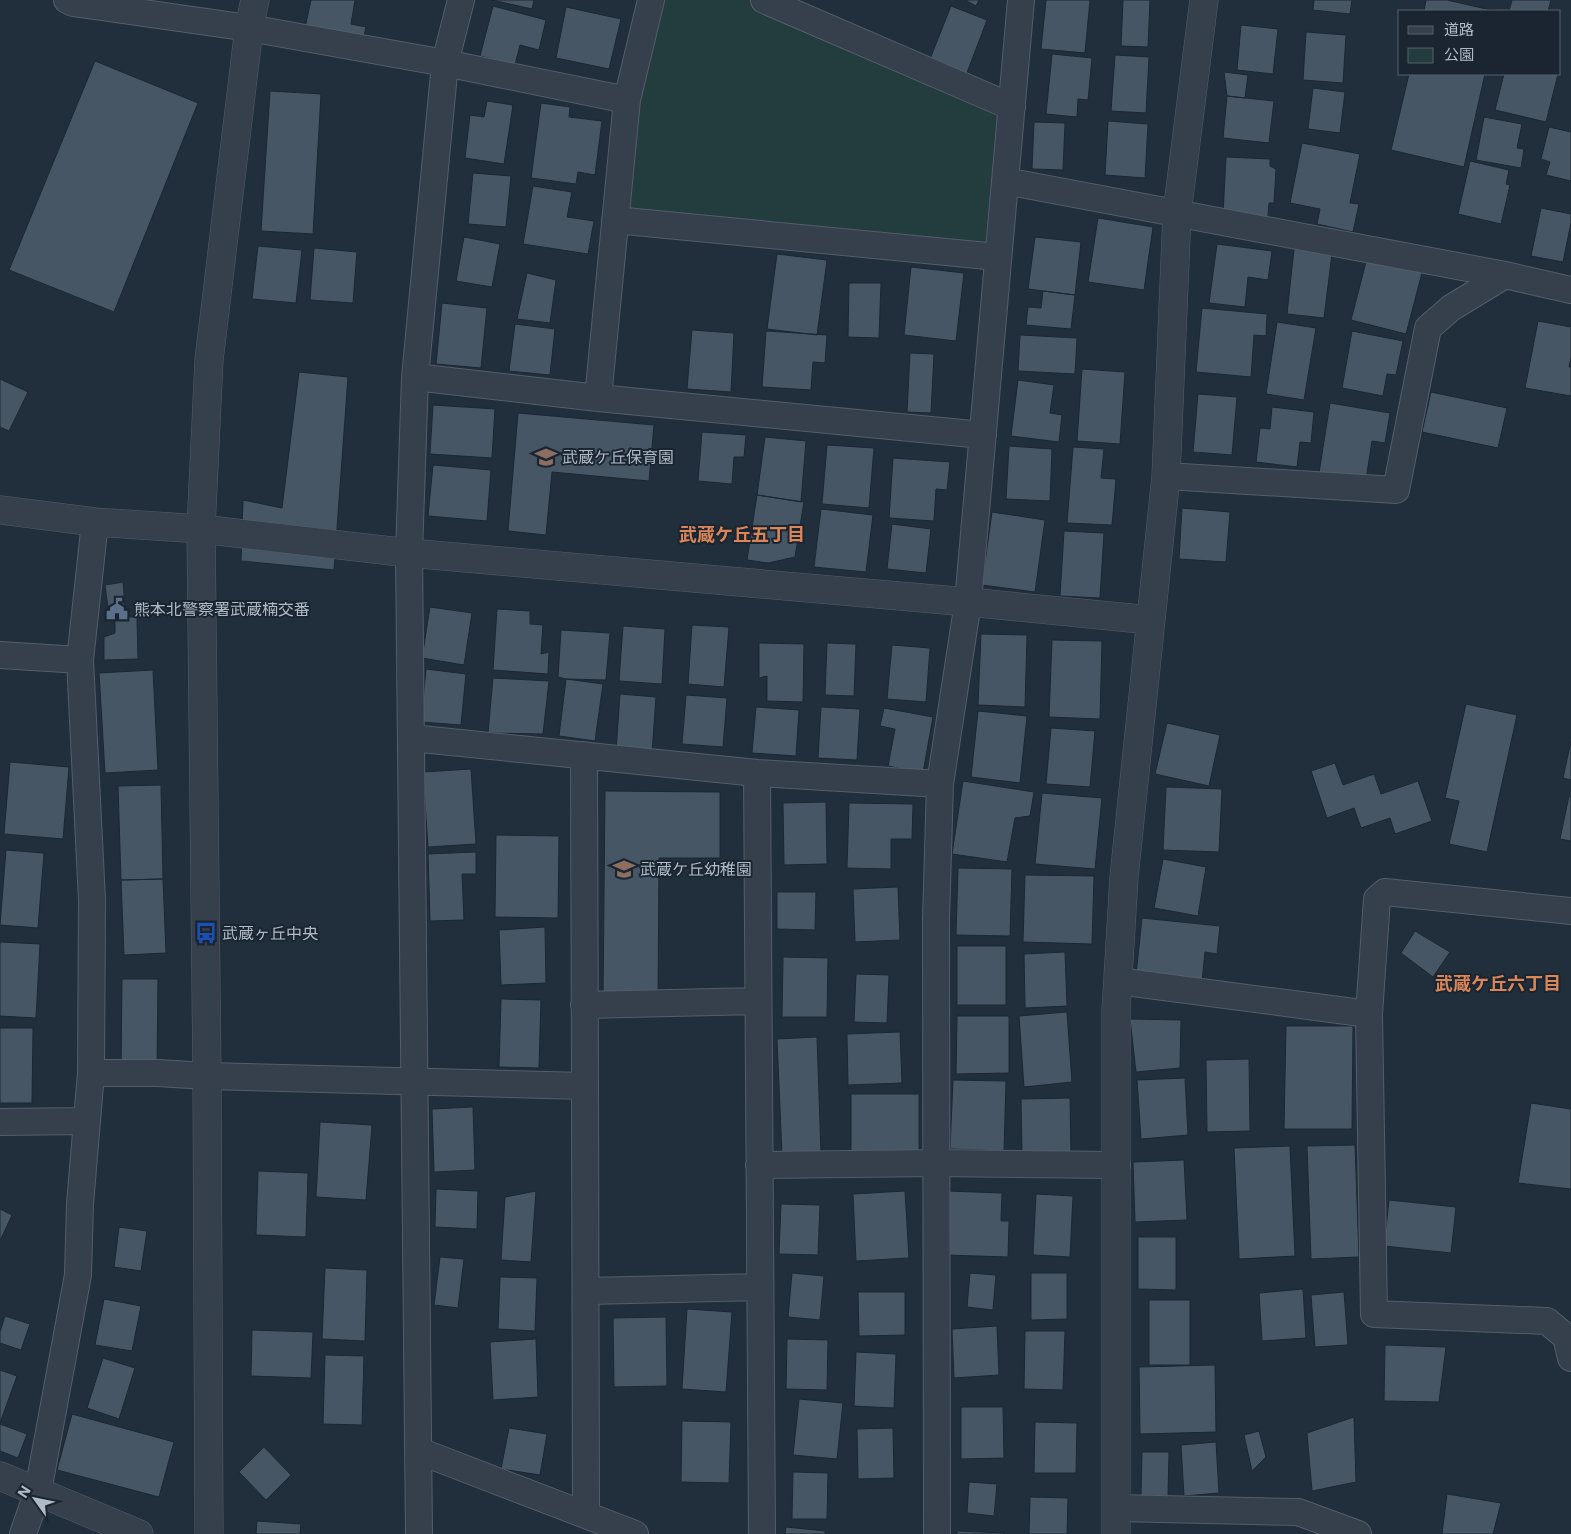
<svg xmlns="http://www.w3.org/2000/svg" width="1571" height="1534" viewBox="0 0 1571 1534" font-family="Inter,'Noto Sans JP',sans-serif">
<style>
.green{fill:#233c3d}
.building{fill:#465665;stroke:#1c2733}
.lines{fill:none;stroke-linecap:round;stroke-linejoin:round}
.minor-casing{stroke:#535e6a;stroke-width:28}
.tertiary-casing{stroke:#535e6a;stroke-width:29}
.minor{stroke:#35404c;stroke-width:26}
.tertiary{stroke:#35404c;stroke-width:28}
.labels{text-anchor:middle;stroke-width:4;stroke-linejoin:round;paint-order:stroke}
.poi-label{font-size:16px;fill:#b0bbc8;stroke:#1a2531;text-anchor:start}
.neighbourhood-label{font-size:18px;font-weight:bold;fill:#da8659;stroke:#1a2531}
</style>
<rect width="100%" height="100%" fill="#212f3c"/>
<path class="green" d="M651,0H764L1012,107L998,257L615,220Z"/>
<path class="building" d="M311,0H355L351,24L366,27L363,40L305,28Z
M492,0H534L532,9Z
M965,0H979L976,6Z
M1046,0H1090L1085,53L1041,49Z
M1123,0H1150L1148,47L1121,46Z
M1314,0H1352L1350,14L1313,10Z
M1426,0H1447L1495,11H1424Z
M1512,0H1551L1548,11H1509Z
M493,6L546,20L539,50L520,45L515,65L480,56Z
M951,6L987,20L965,78L928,64Z
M566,7L621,19L609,69L556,58Z
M1241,25L1278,29L1273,74L1237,70Z
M1306,32L1346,35L1343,83L1303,80Z
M1052,54L1092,58L1088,100L1078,99L1077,117L1046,114Z
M1115,55L1149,57L1146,113L1111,111Z
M95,61L198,103L114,312L9,270Z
M1224,72L1248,75L1245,98L1227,96Z
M1409,74H1485L1464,167L1391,150Z
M1504,74H1558L1546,122L1495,110Z
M1313,88L1345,92L1340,133L1308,129Z
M270,91L321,94L313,234L261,231Z
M1227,96L1274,101L1269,143L1223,138Z
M487,101L513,105L504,164L465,158L470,115L484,117Z
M541,103L570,107L569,117L602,121L595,175L578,172L576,184L531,178Z
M1484,117L1522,124L1517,148L1524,149L1521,168L1476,160Z
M1108,121L1148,124L1145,178L1105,175Z
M1034,122L1065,123L1063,170L1032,169Z
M1549,127L1571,132V181L1546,175L1550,162L1541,159Z
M1302,143L1360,154L1350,203L1359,204L1353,232L1317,224L1320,209L1290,203Z
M1226,157L1270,159V166L1276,169L1274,203H1269L1268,217L1223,214Z
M1470,161L1509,170L1506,184L1510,185L1501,224L1458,214Z
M473,173L511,176L506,227L468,224Z
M533,186L572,192L567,217L594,221L588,254L523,244Z
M1541,208L1571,214V223L1563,262L1531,256Z
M1098,218L1153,227L1144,290L1088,282Z
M464,237L500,244L492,287L456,281Z
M1035,237L1081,242L1075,295L1028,289Z
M1217,244L1272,251L1268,280L1248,277L1245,307L1209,303Z
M258,246L302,250L296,303L252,299Z
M314,248L357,252L353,303L310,300Z
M1294,249L1332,254L1324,318L1287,314Z
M777,254L827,260L817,335L767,329Z
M1367,258L1422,273L1406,334L1351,320Z
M911,267L964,273L956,341L904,335Z
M527,273L556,280L550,323L517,319Z
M849,283H881L879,338L848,337Z
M1043,291L1075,295L1071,329L1026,325L1028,307L1041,308Z
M442,303L487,308L481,368L436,364Z
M1202,308L1267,314L1266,336L1254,335L1251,377L1196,372Z
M1538,321L1571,327V357L1569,367H1571V396L1525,388Z
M1277,322L1316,328L1304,400L1266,394Z
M515,324L555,329L550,375L509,371Z
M692,330L734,333L731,392L687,389Z
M766,331L827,335L825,363L813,362L811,390L762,387Z
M1352,331L1403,341L1396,375L1387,374L1383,396L1342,388Z
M1020,335L1077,338L1075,374L1018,371Z
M910,353L934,354L931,413L907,412Z
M1082,369L1125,372L1120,444L1077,441Z
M299,372L348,377L334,570L241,561L243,500L282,508Z
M0,379L28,392L9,431L0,427Z
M1018,380L1054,385L1050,413L1062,415L1059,442L1011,436Z
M1431,392L1507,408L1498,448L1422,432Z
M1198,394L1237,397L1232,455L1193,452Z
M1330,403L1390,413L1385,443L1372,441L1366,480L1319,473Z
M433,405L495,409L492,458L430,454Z
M1272,407L1314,412L1311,443L1300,442L1297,467L1256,462L1260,428L1270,429Z
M518,413L654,425L649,481L552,472L546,535L508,531Z
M702,432L746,435L744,457H734L732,484L698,481Z
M765,437L806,441L801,502L757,495Z
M827,445L874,448L869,508L822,504Z
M1009,446L1052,449L1050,501L1006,499Z
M1073,447L1104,449L1101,478L1116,479L1112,525L1067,523Z
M893,458L950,462L947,490L936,489L934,521L889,518Z
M433,465L491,470L487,521L428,516Z
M757,495L804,502L795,557L768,563L747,560Z
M1182,508L1230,512L1226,562L1179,559Z
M821,509L873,515L866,572L814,567Z
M992,512L1045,520L1035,592L982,585Z
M892,524L931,529L926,573L887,569Z
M1064,531L1104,533L1100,598L1060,596Z
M123,582L125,606L108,608L105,585Z
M430,607L472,613L464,665L422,658Z
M497,609L530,611V624L543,625L541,654L549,652L548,674L493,670Z
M115,617H137L138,659L104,660V637L115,633Z
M692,625L729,627L724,687L688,684Z
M623,626L665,629L662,684L619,681Z
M561,630L610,633L606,680L566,679L558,677Z
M981,634L1027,635L1025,707L978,705Z
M1052,640L1102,641L1100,719L1049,717Z
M759,643L804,644L803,702L767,701V676L759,678Z
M827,643L856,644L854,696L825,695Z
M892,645L930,648L926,702L887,699Z
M426,669L466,674L461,725L421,722Z
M153,670L158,770L105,773L99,673Z
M493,678L549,681L543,734L488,733Z
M566,679L603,684L595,741L559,736Z
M620,694L656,697L652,753L616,751Z
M686,695L727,698L723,747L682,744Z
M1466,704L1517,715L1487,852L1449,844L1459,801L1445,798Z
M756,707L799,710L796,756L752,753Z
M821,707L860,709L857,760L818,758Z
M884,708L933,717L923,773L888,766L895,729L880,726Z
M978,711L1027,716L1020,783L971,777Z
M1167,723L1220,735L1209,786L1155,774Z
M1051,728L1095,731L1090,787L1046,784Z
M1571,741V780L1563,778Z
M10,762L69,767L63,839L4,834Z
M1335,763L1343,785L1374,774L1381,794L1418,781L1432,821L1395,834L1390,818L1361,828L1354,808L1327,818L1311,771Z
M471,769L476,844L428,847L423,772Z
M963,781L1034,792L1030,816L1015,818L1007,862L952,854Z
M161,785L163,879L121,880L118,786Z
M1166,787L1222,789L1219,852L1163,850Z
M605,791L720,792V858H659L658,999H603Z
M1042,793L1102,798L1095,869L1035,864Z
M1569,796L1571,797V841L1560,839Z
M826,802L827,864L784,865L783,803Z
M849,803L913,804L912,839H891V869L847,868Z
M496,835L559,836L558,918L495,917Z
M6,850L44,853L38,928L0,925Z
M476,852V874H462L464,920L430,921L428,854Z
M1163,859L1206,867L1198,916L1154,908Z
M958,868L1012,869L1010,936L956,935Z
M1025,875L1094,876L1092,944L1023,942Z
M163,879L166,953L124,955L121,880Z
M898,887L900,940L855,942L853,889Z
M777,892H816L815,930L777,929Z
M1142,918L1220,926L1217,954L1205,952L1202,982L1136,975Z
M545,927L546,983L501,985L499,930Z
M1415,931L1450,952L1433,977L1401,953Z
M0,942L40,944L36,1018L0,1016Z
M957,946H1006V1005H957Z
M1065,952L1067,1006L1025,1008L1024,954Z
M783,957L828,958L827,1017H782Z
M856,974L889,975L887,1023L854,1022Z
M122,979H158L157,1073H121Z
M501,999L541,1000L539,1068L499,1067Z
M1067,1012L1072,1082L1024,1087L1019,1016Z
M957,1016H1009V1073L956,1074Z
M1130,1019L1181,1020L1180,1068L1136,1072Z
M1286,1026H1353L1352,1129H1284Z
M0,1028H33L32,1103H0Z
M900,1032L902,1083L848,1085L847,1034Z
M817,1037L821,1153L782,1155L777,1039Z
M1249,1059L1250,1131L1207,1132L1206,1060Z
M1185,1078L1188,1135L1141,1139L1137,1080Z
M953,1080L1006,1081L1004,1151L950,1149Z
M851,1094H919V1153H851Z
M1070,1098L1071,1154L1022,1155L1021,1099Z
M1531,1103L1571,1109V1189L1518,1183Z
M473,1107L475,1170L434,1172L432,1109Z
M320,1122L372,1125L366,1200L316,1197Z
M1355,1145L1359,1257L1311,1259L1307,1146Z
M1290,1146L1295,1256L1239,1259L1234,1148Z
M1184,1160L1187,1220L1135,1222L1133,1162Z
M258,1171L308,1173L306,1237L256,1235Z
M436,1189L478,1191L477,1229L435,1227Z
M536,1191L531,1262L501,1260L505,1197Z
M905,1191L909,1258L856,1261L853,1194Z
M948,1191L1002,1193L1001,1221H1009L1008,1257L946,1255Z
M1036,1194L1073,1196L1070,1257L1033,1255Z
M1389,1200L1456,1207L1451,1253L1384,1246Z
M781,1204L820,1205L818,1255L779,1254Z
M0,1209L12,1215L0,1241Z
M119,1227L147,1231L141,1271L114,1267Z
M1138,1237H1176V1290L1138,1289Z
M440,1257L464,1259L458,1308L434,1305Z
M325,1268L367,1270L365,1341L322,1339Z
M792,1273L824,1276L820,1320L788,1317Z
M970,1273L996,1275L993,1310L967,1307Z
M1031,1273H1067V1319L1031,1320Z
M500,1277L537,1278L535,1331L498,1329Z
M1303,1289L1306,1338L1262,1341L1259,1293Z
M858,1292H905V1335L859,1336Z
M1344,1292L1348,1345L1315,1347L1311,1295Z
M104,1299L141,1306L132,1351L95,1345Z
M1149,1300H1190V1365H1149Z
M687,1309L732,1312L726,1392L682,1389Z
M5,1316L30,1324L21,1350L0,1343V1332Z
M666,1317L667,1386L614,1387L613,1318Z
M997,1326L999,1375L954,1378L952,1329Z
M252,1330L313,1332L311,1378L251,1376Z
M1025,1331H1065L1063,1390L1024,1389Z
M536,1339L538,1397L493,1400L490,1342Z
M787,1339L828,1340L827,1390L786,1389Z
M1385,1345L1446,1347L1439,1402L1384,1401Z
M856,1352L896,1354L894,1408L854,1406Z
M325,1355L364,1356L362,1425L323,1424Z
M103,1358L135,1368L119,1419L87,1408Z
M1215,1365L1216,1432L1140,1434L1139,1367Z
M0,1370L17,1376L0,1423Z
M799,1399L843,1403L837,1459L793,1455Z
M961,1407H1003L1004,1458L961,1459Z
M72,1414L174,1442L159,1497L57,1470Z
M1354,1417L1356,1482L1312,1491L1307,1433Z
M682,1421L731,1422L729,1483L681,1482Z
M1035,1422L1077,1423L1076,1473H1034Z
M0,1424L27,1434L18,1458L0,1451Z
M509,1428L547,1434L540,1475L501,1469Z
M893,1428L894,1478L858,1479L857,1429Z
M1259,1431L1266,1457L1252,1471L1244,1435Z
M1216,1442L1219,1493L1184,1496L1181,1445Z
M264,1447L291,1475L266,1500L239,1472Z
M1142,1452H1169L1168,1496H1141Z
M793,1472L828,1473L827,1519H792Z
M969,1482L997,1484L994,1516L967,1513Z
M1447,1494L1501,1503L1493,1534H1442Z
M1030,1497L1068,1498L1067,1534H1029Z
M257,1521L301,1524L300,1534H256Z
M786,1527L825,1531V1534H785Z
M957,1531L1004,1533V1534H957Z"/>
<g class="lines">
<g class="minor-casing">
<path id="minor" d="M67,0L73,3L249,28L445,63L627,100
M764,0L1012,107
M1005,181L1505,275L1571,290
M615,220L998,257
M415,377L598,398L983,435
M598,398L627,100L651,0
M1166,476L1396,490L1428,328L1451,308L1505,275
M0,655L80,660
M411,738L757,773L940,784
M584,755L585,1086
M757,773L762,1534
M1118,981L1369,1014L1374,1314L1547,1321L1566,1337L1571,1358
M584,1005L758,1001
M1369,1014L1377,899L1385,892L1571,911
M91,1073H157L207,1076L585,1086L586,1515
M0,1122L86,1121
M759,1165L937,1163L1117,1165
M587,1291L760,1287
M419,1451L635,1534
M1116,1508L1298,1512L1358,1534
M23,1534L38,1491L78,1275L80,1204L91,1073L92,900L80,660L95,522
M419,1534L409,553L415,377L445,63L461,0
M937,1534L936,919L940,784L968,602L1021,0"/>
</g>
<g class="tertiary-casing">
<path id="tertiary" d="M0,510L95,522L201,529L409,553L968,602L1151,620
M0,1476L139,1534
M209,1534L207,1076L201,529L209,360L249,28L255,0
M1116,1534V1010L1124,877L1166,476L1177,213L1204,0"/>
</g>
<use href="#minor" class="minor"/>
<use href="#tertiary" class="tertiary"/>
</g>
<defs>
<g id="school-bare" transform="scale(1.725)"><path d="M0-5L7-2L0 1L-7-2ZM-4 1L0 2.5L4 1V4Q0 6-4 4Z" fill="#8d6e63" stroke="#1a2531" stroke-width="2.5" paint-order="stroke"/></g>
<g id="civic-bare" transform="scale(1.725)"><path d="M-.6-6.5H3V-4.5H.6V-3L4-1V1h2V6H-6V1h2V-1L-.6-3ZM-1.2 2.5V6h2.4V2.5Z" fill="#5c6f8a" stroke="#1a2531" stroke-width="2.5" paint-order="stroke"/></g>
<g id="bus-bare" transform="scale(1.725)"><path d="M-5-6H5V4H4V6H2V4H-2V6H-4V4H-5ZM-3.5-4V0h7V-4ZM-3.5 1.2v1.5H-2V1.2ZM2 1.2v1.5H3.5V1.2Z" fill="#1a4fb4" stroke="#1a2531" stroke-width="2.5" paint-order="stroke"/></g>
</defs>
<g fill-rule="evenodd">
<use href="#school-bare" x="546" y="457"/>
<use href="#civic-bare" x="117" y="609"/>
<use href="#school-bare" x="624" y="869"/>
<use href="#bus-bare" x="206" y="933"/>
</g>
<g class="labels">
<g class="poi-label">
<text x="562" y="463">武蔵ケ丘保育園</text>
<text x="134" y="615">熊本北警察署武蔵楠交番</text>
<text x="640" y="875">武蔵ケ丘幼稚園</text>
<text x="222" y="939">武蔵ヶ丘中央</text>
</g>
<g class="neighbourhood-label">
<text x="742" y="541">武蔵ケ丘五丁目</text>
<text x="1498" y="990">武蔵ケ丘六丁目</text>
</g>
</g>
<rect x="1398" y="10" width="162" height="65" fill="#1a2531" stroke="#56616d"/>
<rect x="1408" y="26" width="25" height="8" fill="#35404c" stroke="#56616d"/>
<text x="1444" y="35" font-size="15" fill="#b0bbc8">道路</text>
<rect x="1408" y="48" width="25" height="15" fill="#233c3d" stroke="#56616d"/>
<text x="1444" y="60" font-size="15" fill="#b0bbc8">公園</text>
<g transform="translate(35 1499) rotate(303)" stroke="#1a2531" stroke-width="4" paint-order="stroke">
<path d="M0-4L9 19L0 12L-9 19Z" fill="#b0bbc8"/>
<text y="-8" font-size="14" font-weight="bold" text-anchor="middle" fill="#b0bbc8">N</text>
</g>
</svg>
